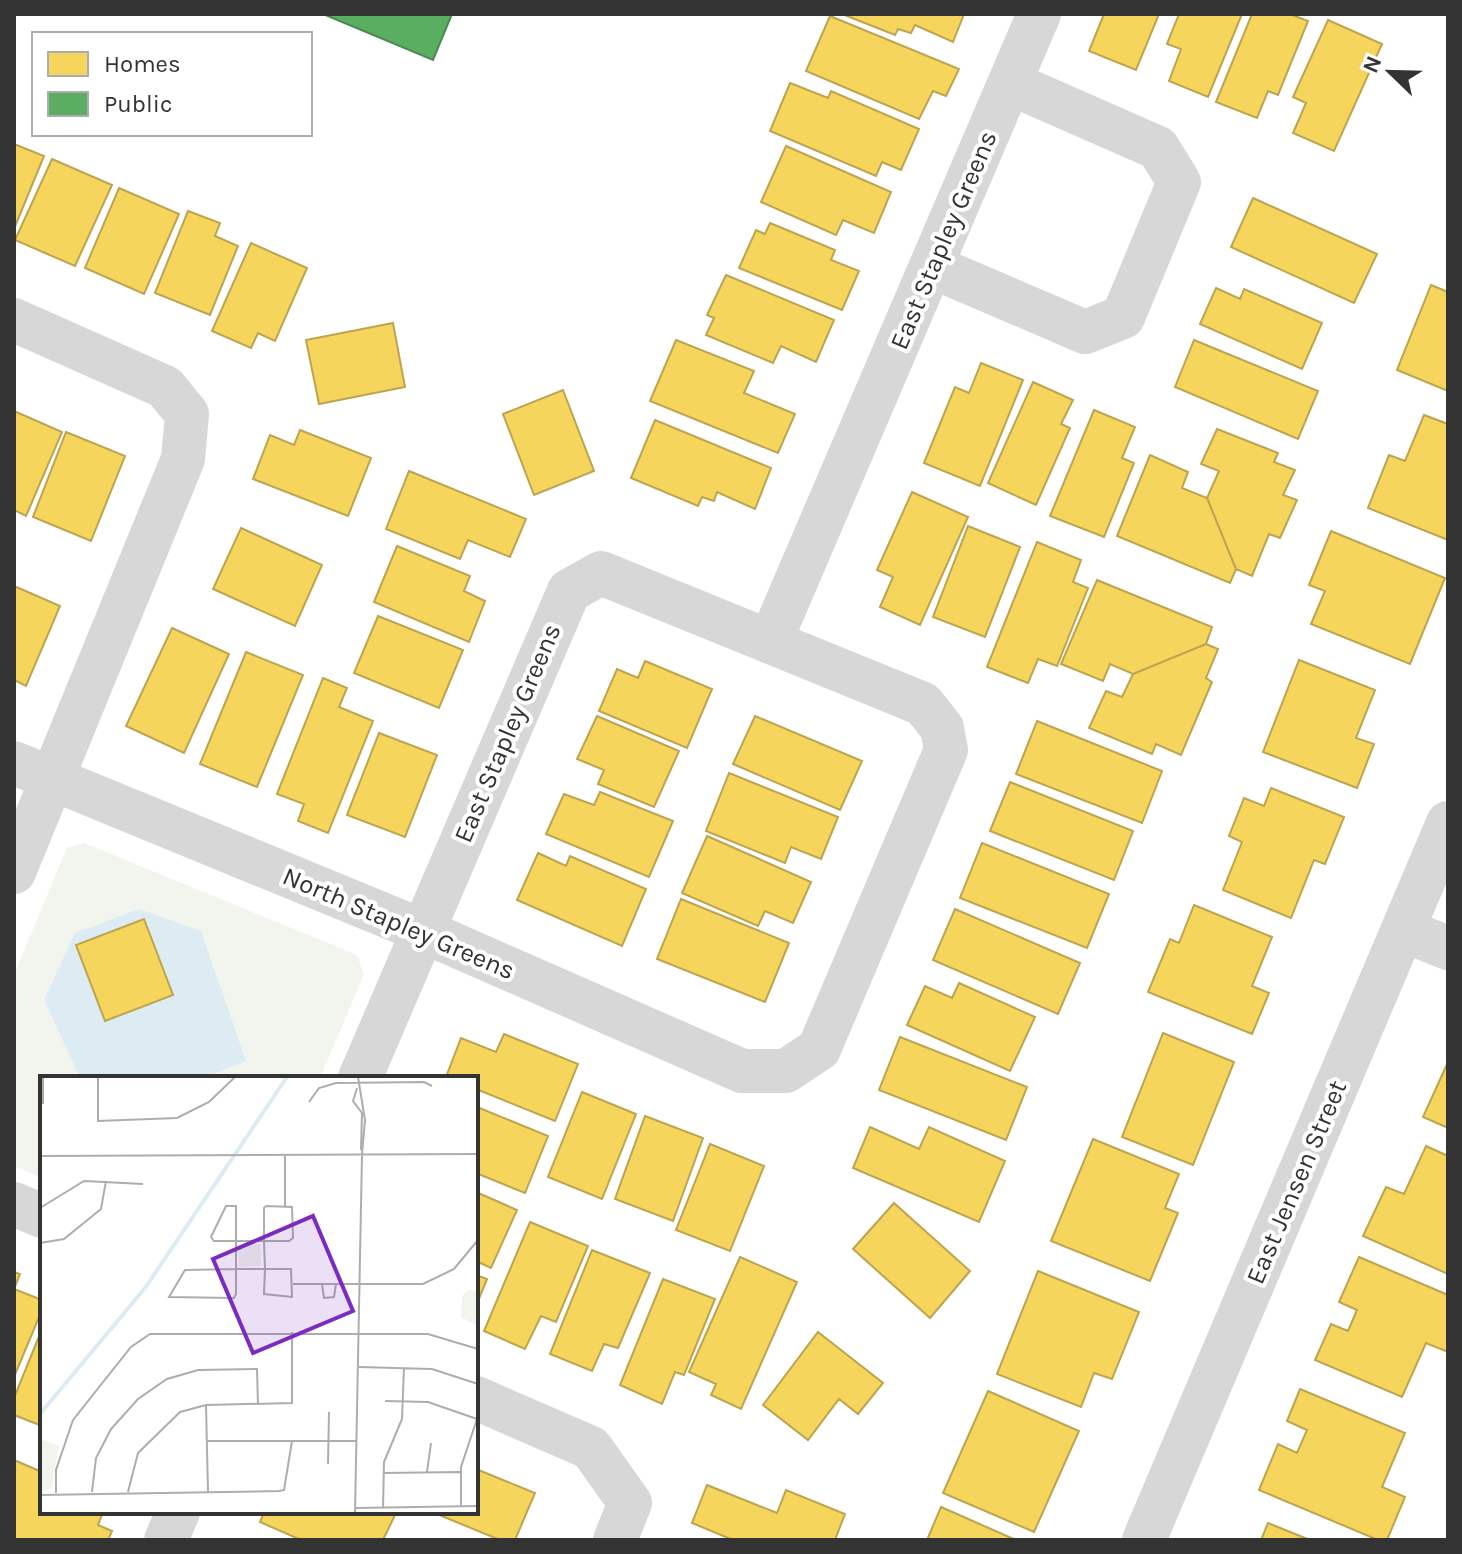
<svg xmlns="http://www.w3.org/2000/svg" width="1462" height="1554" viewBox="0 0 1462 1554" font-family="Karla,sans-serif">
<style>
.green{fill:#f1f5ed}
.water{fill:#ddebf3}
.homes{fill:#f6d55c;stroke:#bca450;stroke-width:2}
.public{fill:#5aae61;stroke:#4e8953;stroke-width:2}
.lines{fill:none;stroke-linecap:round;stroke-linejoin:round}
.minor{stroke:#d7d7d7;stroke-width:44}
.labels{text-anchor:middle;stroke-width:8;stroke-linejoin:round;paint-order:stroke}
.street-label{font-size:26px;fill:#333;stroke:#fff}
.inset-river{fill:none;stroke:#ddebf3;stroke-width:4}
.inset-road{fill:none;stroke:#adadad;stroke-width:2}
.view{fill:#7b2cbf;fill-opacity:0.15;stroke:#7b2cbf;stroke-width:4}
.inset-edge{fill:none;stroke:#333;stroke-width:4}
</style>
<rect width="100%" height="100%" fill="#fff"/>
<path class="green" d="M84,843L357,955L364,974L320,1078H204L246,1061L44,1000L80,1078H42V1178L14,1166V975L67,848Z"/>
<path class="water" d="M139,909L201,931L246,1061L204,1078H80L44,1000L75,933Z"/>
<path class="homes" d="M842,14H964L953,42L915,25L911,33L898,29L895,35Z
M1104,14H1159L1136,70L1089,51Z
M1179,14H1242L1208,97L1169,81L1181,49L1167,44Z
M1252,14H1290L1308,21L1278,95L1268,91L1257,118L1216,102Z
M830,16L959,69L946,96L933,91L919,119L806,71Z
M1328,20L1382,44L1334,151L1293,133L1306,103L1293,97Z
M790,83L828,98L831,91L919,129L901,170L882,162L876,176L770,131Z
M14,144L44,156L14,229Z
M786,146L891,192L874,233L843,220L836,235L761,202Z
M52,159L112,185L75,266L15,240Z
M119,188L179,214L144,294L85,268Z
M1253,198L1377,254L1354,303L1231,247Z
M188,211L220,223L215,236L238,246L210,315L155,293Z
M770,223L835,250L831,260L859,271L842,310L739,268L756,230L765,234Z
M251,243L307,268L275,341L258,333L251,348L212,331Z
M726,275L834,320L816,362L781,346L773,363L706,335L714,318L707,315Z
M1431,285L1448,292V391L1397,370Z
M1216,288L1240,299L1244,289L1322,323L1302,369L1200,324Z
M393,323L405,387L319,404L306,340Z
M676,340L754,371L744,393L795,414L778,453L650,401Z
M1194,340L1318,391L1298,439L1175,387Z
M981,363L1023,380L980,486L924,463L955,387L969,393Z
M1033,382L1073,400L1061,424L1070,428L1036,505L988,483Z
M563,390L594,471L534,495L503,414Z
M1094,410L1135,427L1122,458L1134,463L1104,537L1050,516Z
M14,411L62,432L26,516L14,510Z
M1424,415L1448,424V540L1368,508L1389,455L1405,461Z
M655,420L771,468L755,509L717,492L714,501L702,497L698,506L631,478Z
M1217,429L1278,453L1274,462L1295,470L1283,495L1297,500L1280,538L1269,534L1252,576L1236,569L1207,498L1219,471L1201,464Z
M300,430L371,458L348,516L253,479L270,435L294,445Z
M66,432L125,456L91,541L33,517Z
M1150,455L1188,472L1182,488L1207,498L1236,569L1230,583L1117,536Z
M409,471L526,519L510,557L468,540L460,559L386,529Z
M912,492L968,517L920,625L880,607L893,577L877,570Z
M968,526L1020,547L985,637L933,617Z
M241,528L322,565L295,626L213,589Z
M1331,531L1445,578L1410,664L1311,624L1325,591L1309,585Z
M1037,542L1081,560L1073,582L1088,588L1057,666L1038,659L1028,683L987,667Z
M397,546L470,576L464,591L485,601L469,642L374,602Z
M1097,580L1212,627L1206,644L1133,674L1110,664L1103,681L1061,664Z
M14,586L60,606L26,686L14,680Z
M378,616L463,650L439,708L354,673Z
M172,628L229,654L184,753L126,726Z
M1206,644L1218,649L1206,678L1212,682L1181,755L1156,744L1152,754L1089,728L1106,691L1122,697L1133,674Z
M246,652L303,675L257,787L200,764Z
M1299,660L1375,690L1356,738L1374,744L1357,788L1263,752Z
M645,661L712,689L687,748L599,711L617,669L638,678Z
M323,678L347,688L339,707L373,721L328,833L298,821L304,804L277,794Z
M597,716L679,751L654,807L598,784L604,770L577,759Z
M755,716L862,761L840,810L733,764Z
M1037,721L1162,771L1142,823L1016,774Z
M379,733L437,755L405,837L347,815Z
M729,773L838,817L821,859L791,847L785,863L706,831Z
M1010,782L1133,831L1114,880L990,831Z
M1271,788L1344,817L1325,864L1314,860L1291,918L1223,890L1242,842L1229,836L1244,798L1264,806Z
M600,792L673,821L649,877L546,834L564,794L594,805Z
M707,836L811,882L793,923L765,911L758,926L682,893Z
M982,843L1109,894L1087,948L960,898Z
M538,853L566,866L570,856L646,889L622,946L517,900Z
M681,899L789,943L765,1002L657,959Z
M1194,905L1272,937L1252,986L1269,993L1252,1034L1148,992L1170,939L1179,943Z
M955,909L1080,963L1058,1014L933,960Z
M144,919L173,995L105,1021L76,945Z
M959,983L1035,1017L1010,1071L907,1025L925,986L952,998Z
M1163,1033L1234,1062L1193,1165L1122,1137Z
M504,1034L578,1064L555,1121L476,1089V1078L446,1077L461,1038L496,1052Z
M900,1037L1027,1087L1006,1140L879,1090Z
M1448,1062V1128L1423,1117Z
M582,1092L636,1114L602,1199L548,1177Z
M477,1107L548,1136L525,1193L476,1173Z
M645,1116L703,1138L673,1221L615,1199Z
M870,1127L919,1149L929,1127L1005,1161L979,1222L853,1168Z
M1093,1139L1179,1174L1165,1208L1178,1213L1150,1281L1051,1241Z
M710,1144L764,1166L730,1251L676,1230Z
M1426,1146L1448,1156V1274L1363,1236L1386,1187L1404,1194Z
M476,1192L517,1210L491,1268L476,1261Z
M894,1203L970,1271L930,1318L853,1249Z
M530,1222L588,1246L556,1322L541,1316L525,1349L484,1331Z
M592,1250L650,1273L618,1348L604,1344L592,1371L550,1354Z
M740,1257L797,1282L741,1409L711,1395L716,1384L689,1372Z
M1359,1257L1448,1295V1352L1426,1343L1402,1397L1315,1360L1331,1324L1348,1331L1357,1310L1339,1302Z
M1038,1271L1139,1312L1112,1379L1094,1373L1081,1407L997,1374Z
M14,1272L20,1274L14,1289L42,1300V1310L14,1377Z
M476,1275L487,1279L476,1306Z
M663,1279L715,1299L684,1375L675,1372L662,1404L620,1385Z
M42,1329V1426L14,1415V1398Z
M818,1332L883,1383L858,1414L839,1399L808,1440L763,1405Z
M1300,1389L1405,1433L1382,1487L1405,1497L1387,1540H1378L1259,1490L1278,1444L1297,1453L1307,1430L1287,1421Z
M988,1391L1079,1431L1034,1532L943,1493Z
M14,1460L42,1472V1512H103L98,1525L112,1531L108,1540H14Z
M476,1469L535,1493L515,1540H500L432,1512H476Z
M707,1485L777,1513L786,1490L845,1514L835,1540H733L692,1523Z
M941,1507L1016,1540H927Z
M264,1512H389L395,1515L383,1540H301L260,1522Z
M1268,1523L1310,1540H1261Z"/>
<path class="public" d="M323,14H452L433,60Z"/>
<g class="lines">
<path class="minor" d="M931,266L1085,332L1123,317L1179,182L1158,148L1010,83
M14,320L165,387L187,414L183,459L14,872
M770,642L1039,14
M14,763L423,931L742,1071H786L819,1049L946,750L942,728L923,704L601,573L569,591L360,1078
M1403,930L1448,948
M14,1204L42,1216
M476,1398L591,1448L630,1503L615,1540
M166,1540L178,1512
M1144,1540L1448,823"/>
</g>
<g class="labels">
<g class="street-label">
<text transform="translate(943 240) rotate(-67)" y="9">East Stapley Greens</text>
<text transform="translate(507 733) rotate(-67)" y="9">East Stapley Greens</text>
<text transform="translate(399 923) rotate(23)" y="9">North Stapley Greens</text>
<text transform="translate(1296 1182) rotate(-67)" y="9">East Jensen Street</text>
</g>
</g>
<g transform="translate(40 1076)">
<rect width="438" height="438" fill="#fff"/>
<path d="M220,168L221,190L199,191V168ZM430,213L438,216V250L421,241L422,220ZM0,363L19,370L12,412L0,416Z" fill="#f1f5ed"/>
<path class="inset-river" d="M0,338L105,212L247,1"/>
<path class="inset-road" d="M58,1V45L137,42L169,26L195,1M318,1L325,44L322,78M317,12L313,25L322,37L321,74M269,26L279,12L296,7L384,6L392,10M3,28V1M0,80L438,78M186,130H196V165H174L171,161ZM226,130L224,132V165L225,193L224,218L252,221L251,193H196L145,194L129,221L194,222L196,218V165H249L253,162L252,131L226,130M245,130V79M0,132L44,105L103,108M0,167L24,163L61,133L66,105M253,208H383L414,193L438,164M282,208L284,222L294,221L296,208M319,291L392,293L438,308M345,325L388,326L437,343M166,329L168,416M167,365H317M288,388L289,336M387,396L391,367M343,397L420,396M52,416L56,382L71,353L98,323L127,303L158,294L217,293L218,329M88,416L98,377L140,336L166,329L252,327V256M16,417V394L33,344L91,271L110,258H388L438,273M0,419L239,415L244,414L252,365M421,430V391L438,340M315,432L438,430M343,432L344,386L362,343L364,292M315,437L322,79"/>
<path class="view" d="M273,140L313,235L213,277L173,183Z"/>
<rect width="438" height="438" class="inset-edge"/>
</g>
<rect width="1462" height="1554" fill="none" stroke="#333333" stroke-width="32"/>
<rect x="32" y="32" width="280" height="104" fill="#ffffff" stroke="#adadad" stroke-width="2"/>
<rect x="48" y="52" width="40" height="24" fill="#f6d55c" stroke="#adadad" stroke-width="2"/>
<text x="104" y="72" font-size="24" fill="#333333">Homes</text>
<rect x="48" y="92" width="40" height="24" fill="#5aae61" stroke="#adadad" stroke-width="2"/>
<text x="104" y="112" font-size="24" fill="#333333">Public</text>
<g transform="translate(1390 72) rotate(293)" stroke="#ffffff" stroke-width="6" paint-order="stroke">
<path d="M0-6L14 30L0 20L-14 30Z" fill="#333333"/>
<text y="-12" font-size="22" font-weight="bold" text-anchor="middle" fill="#333333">N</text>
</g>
</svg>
